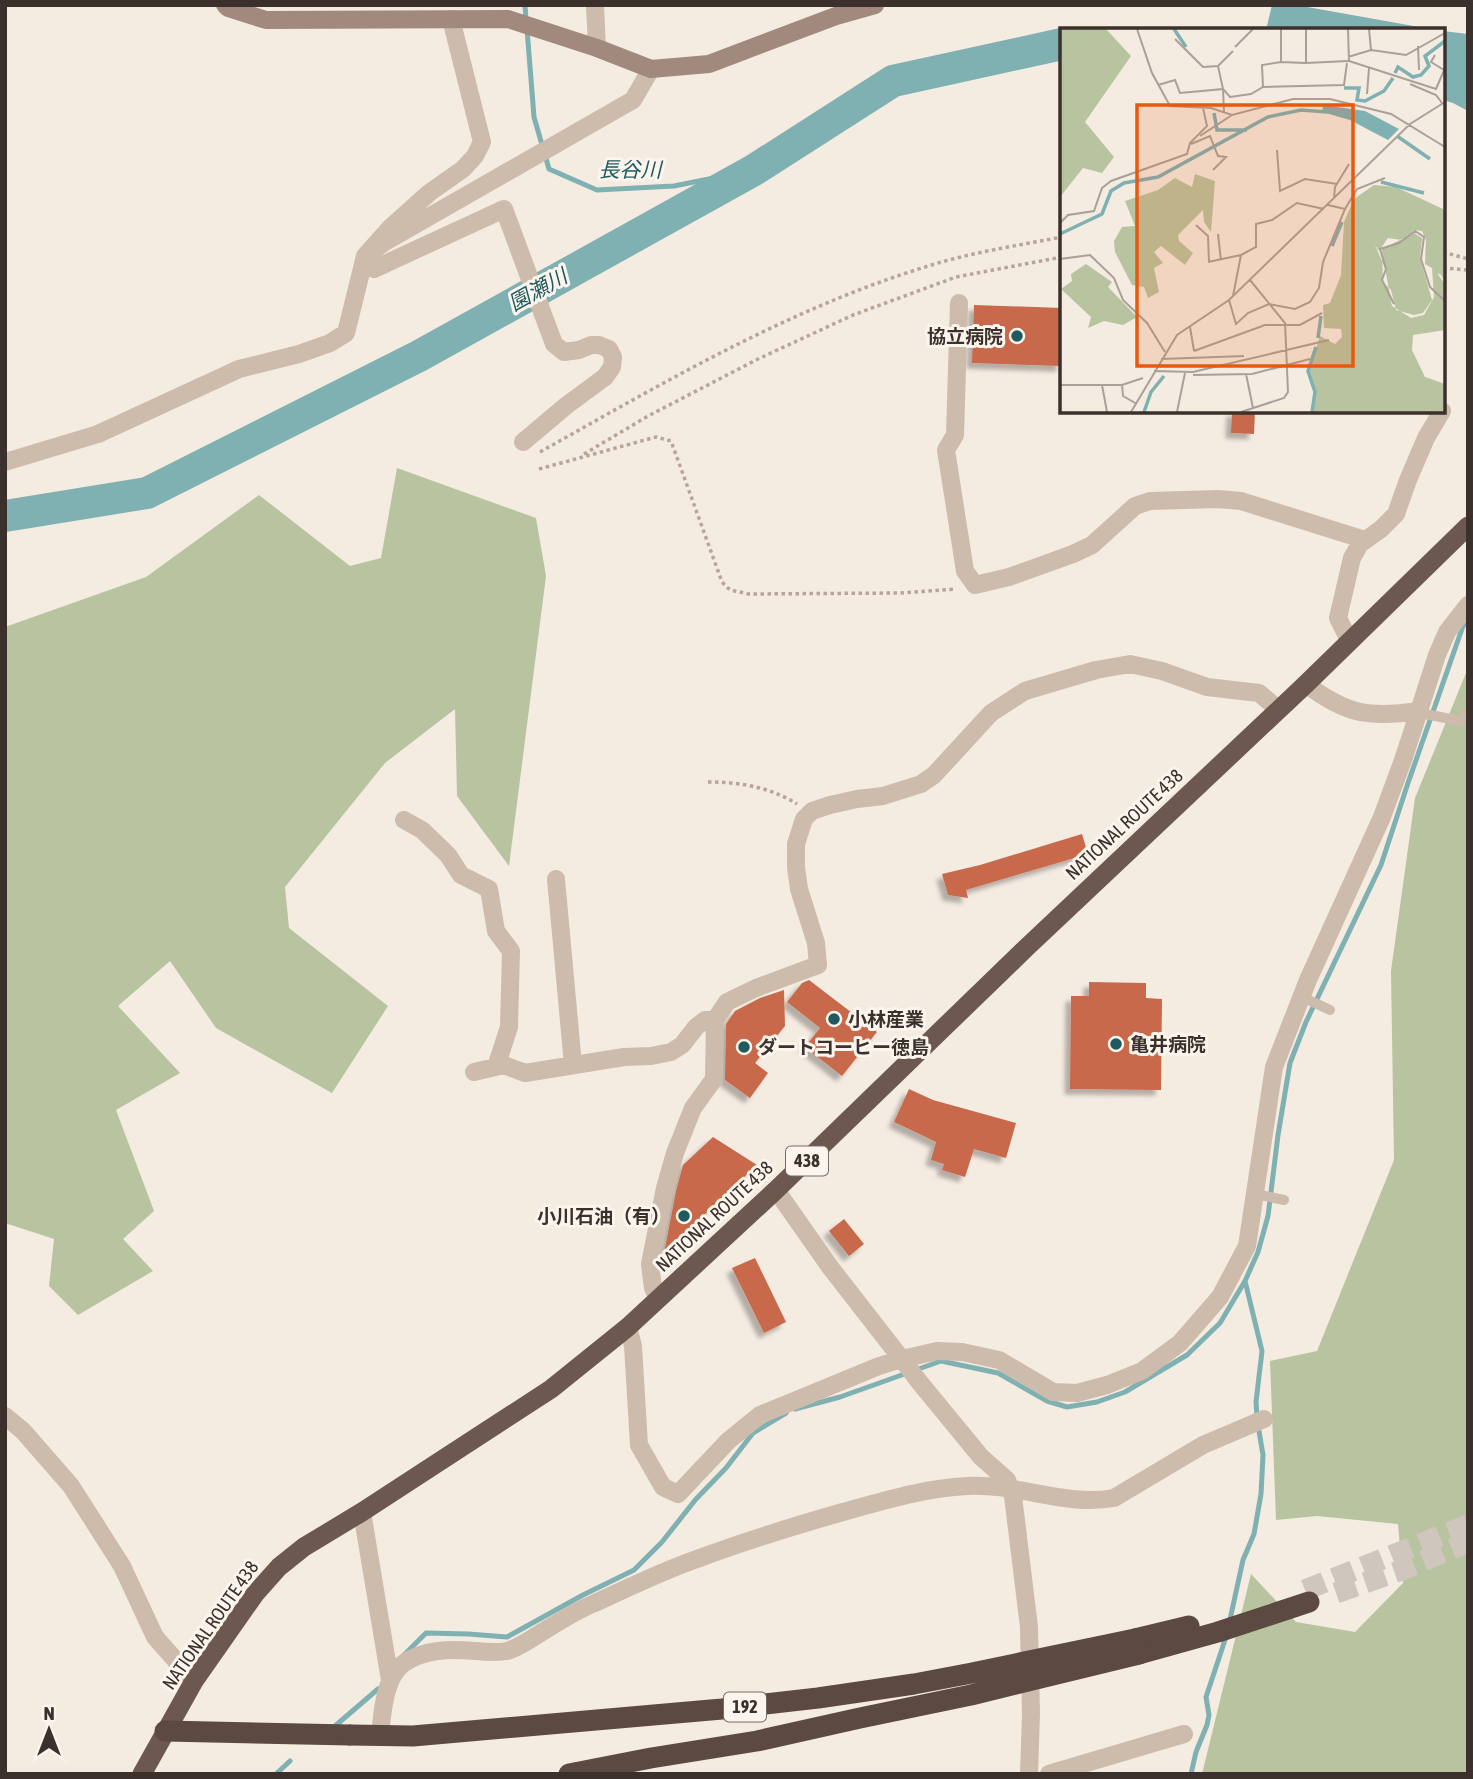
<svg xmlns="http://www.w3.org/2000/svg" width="1473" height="1779" viewBox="0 0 1473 1779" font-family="'Asap Condensed','Noto Sans JP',sans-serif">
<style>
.green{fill:#b8c4a0}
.water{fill:#7fb0b2}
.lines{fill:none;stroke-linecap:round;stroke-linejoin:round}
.stream{stroke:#7fb0b2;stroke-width:5}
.river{stroke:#7fb0b2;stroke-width:32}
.building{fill:#c8694b;filter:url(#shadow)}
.motorway-tunnel{stroke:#cfc6bd;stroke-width:21;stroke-dasharray:21 10;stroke-linecap:butt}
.path{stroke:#b9a596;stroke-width:3.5;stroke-dasharray:3.5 3.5;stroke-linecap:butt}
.service{stroke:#cdbbac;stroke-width:10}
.minor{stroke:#cdbbac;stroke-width:18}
.secondary{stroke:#a18a7d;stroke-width:18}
.trunk{stroke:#6c584f;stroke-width:19}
.motorway{stroke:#5c4a42;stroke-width:21}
.motorway-bridge{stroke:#5c4a42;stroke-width:21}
.poi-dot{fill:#1f5a5e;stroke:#fbf5ee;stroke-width:2.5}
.labels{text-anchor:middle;stroke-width:6;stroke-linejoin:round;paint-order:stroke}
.shield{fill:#fbf5ee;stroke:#756b66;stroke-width:2}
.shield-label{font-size:18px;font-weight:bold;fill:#3b302b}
.poi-label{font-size:19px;font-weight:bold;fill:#3b302b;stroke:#fbf5ee;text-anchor:start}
.street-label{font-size:19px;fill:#3b302b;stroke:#fbf5ee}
.water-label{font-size:21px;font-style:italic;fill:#1f5a5e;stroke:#fbf5ee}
.inset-river{fill:none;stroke:#7fb0b2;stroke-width:3.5}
.inset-road{fill:none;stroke:#aaa098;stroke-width:2}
.view{fill:#e8590c;fill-opacity:0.15;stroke:#e8590c;stroke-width:3.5}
.inset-edge{fill:none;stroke:#3b302b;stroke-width:3.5}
</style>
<defs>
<filter id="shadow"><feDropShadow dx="-5.5" dy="5.5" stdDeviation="2" flood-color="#0004"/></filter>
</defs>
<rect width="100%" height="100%" fill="#f4ebe1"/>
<path class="green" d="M397,468L536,518L546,576L509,866L457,796L455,709L385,763L285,887L289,928L388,1006L332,1093L216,1028L170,961L118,1006L180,1073L116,1110L154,1211L123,1239L153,1271L78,1315L49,1286L54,1239L5,1223V627L146,577L259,495L350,566L381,558Z
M1468,668V704L1464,709L1468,713V1774H1202L1251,1574L1296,1622L1355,1632L1403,1583L1398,1524L1317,1516L1276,1520L1270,1361L1317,1351L1394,1160L1391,971L1415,798Z"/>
<path class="water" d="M1272,5H1296L1436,30H1266Z
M1443,31L1468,34V111L1453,103L1443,100Z"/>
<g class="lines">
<path class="stream" d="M525,5L526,20
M527,29L534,117L549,169L597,190L674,186L754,170
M1245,1281L1262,1351L1256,1402L1257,1416
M795,1409L840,1397L941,1361L998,1373L1047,1401L1067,1407L1097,1402L1125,1392L1187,1355L1220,1323L1245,1281L1258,1252L1268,1216L1278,1135L1290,1063L1306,1022L1381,865L1408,783L1463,626L1468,621
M1229,1624L1243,1560L1254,1534L1261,1494L1263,1455L1259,1431
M403,1656L426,1633L468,1634L507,1637L583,1595L634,1570L662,1542L696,1499L726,1468L753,1433L786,1413
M335,1726L378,1689
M276,1774L290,1761
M1191,1774L1196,1752L1207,1725L1209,1715L1206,1697L1226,1637"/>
<path class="river" d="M5,516L147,493L419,356L754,170L893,81L1062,44"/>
</g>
<path class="building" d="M974,305L1062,308V366L972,363Z
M1232,411H1255L1254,434L1231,433Z
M1082,834L1088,854L966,890L968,898L948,895L942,874L980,865Z
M809,980L877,1032L842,1076L805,1047L820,1028L787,1002L802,983Z
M1089,982L1146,983V998L1162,999L1161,1090L1070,1089L1071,996H1089Z
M784,990L785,1026L755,1063L768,1073L750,1098L725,1080L726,1024L735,1011L760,998Z
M909,1089L933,1100L1016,1123L1006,1158L974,1149L965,1177L942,1170L944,1164L931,1160L936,1142L894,1122Z
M713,1137L757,1165L664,1253L676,1191L683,1165Z
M844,1219L864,1244L849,1256L829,1231Z
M755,1258L786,1322L764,1333L732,1268Z"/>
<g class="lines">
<path class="motorway-tunnel" d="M1305,1590L1468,1525
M1336,1593L1399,1571L1468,1542"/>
<path class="path" d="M1443,252L1468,259
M1443,268L1468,270
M540,452C663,383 787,310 922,268C967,253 1015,246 1062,237
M584,454L648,416L758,359L853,315L956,277L1062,257
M539,469L656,437L671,441L722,582L730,590L749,594L899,593L956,589
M708,782C739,782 770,787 797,804"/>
<path class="service" d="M1419,711L1425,714L1461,721L1468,711
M1302,997L1330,1010
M1255,1194L1284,1200"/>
<path class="minor" d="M595,5L597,48
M959,303L955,435L946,450L965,571L975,585L1009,577L1073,554L1092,545L1135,506L1150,501L1218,499L1241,501L1365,540
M523,442L567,405L605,377L612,367L613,357L609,349L599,345H591L579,350L564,352L554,344L504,209L374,269L365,256L385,242L633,100L651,69
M5,462L98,434L239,369L299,354L330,343L346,333L365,256L390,228L429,193L463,169L475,156L482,142L451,19
M1350,642L1338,618L1352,558L1360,544L1381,529L1396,514L1408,480L1426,438L1442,411
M1306,684C1347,715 1369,718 1419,711L1437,655L1447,632L1468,605
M404,820L422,830L448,855L461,875L489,889L496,931L511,951L509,1027L496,1067
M556,879L573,1065
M474,1072L504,1065L525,1073L624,1057L651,1056L671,1052L682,1045L696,1027L705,1020H715
M776,1190L830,1267L921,1384L981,1457L1007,1480L1013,1496L1029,1627L1031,1714L1029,1774
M658,1299L653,1288L650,1264L665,1188L675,1153L693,1108L714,1079L715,1020L727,1002L756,988L818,965L816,943L799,889L796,867V844L804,819L812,811L830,805L857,799L883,796L921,784L934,775L991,713L1025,691L1096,670L1130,664L1162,671L1207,687L1259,693L1278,709
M628,1327L633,1346L639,1445L663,1487L678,1494L728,1441L760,1415L879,1366L902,1359L937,1351L962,1352L999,1360L1053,1392L1077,1393L1107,1385L1142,1371L1180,1343L1220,1297L1247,1246L1274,1067L1308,980L1382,817L1403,760L1419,711
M5,1416L23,1431L71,1486L122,1566L155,1637L194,1681
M362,1512L390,1680
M381,1726C383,1706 386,1676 404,1663C425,1649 450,1649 475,1651C486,1652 496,1653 507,1651C518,1648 529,1640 539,1634C557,1623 575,1611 595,1603C628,1588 662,1571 697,1559C745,1541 794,1526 843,1512C883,1501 925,1488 967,1486C1017,1483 1065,1507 1114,1498L1203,1445L1264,1419
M1049,1774L1184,1734"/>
<path class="secondary" d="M225,5L228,8L266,20L508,19L597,48L651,69L709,64L836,16L875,5"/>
<path class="trunk" d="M142,1774L194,1681L255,1594L279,1567L304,1547L362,1512L551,1389L628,1327L776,1190L1026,948L1306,684L1468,526"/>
<path class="motorway" d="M1135,1639L1189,1626
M1139,1654L1218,1632L1309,1602
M165,1731L350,1735"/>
<path class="motorway-bridge" d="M350,1735L413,1736L722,1709L818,1698L914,1684L972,1673L1135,1639
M569,1774L651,1758L757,1741L860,1718L971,1695L1139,1654"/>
</g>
<g class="poi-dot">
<circle cx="1017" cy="336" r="7"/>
<circle cx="834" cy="1019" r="7"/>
<circle cx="1116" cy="1044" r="7"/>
<circle cx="744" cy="1047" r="7"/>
<circle cx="684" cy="1216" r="7"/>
</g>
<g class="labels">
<g class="shield">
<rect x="786" y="1146.5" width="42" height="29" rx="5"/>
<rect x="724" y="1692.5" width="42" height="29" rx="5"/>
</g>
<g class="shield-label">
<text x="807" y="1167">438</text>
<text x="745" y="1713">192</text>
</g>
<g class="poi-label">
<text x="1003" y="343" text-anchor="end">協立病院</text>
<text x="848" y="1026">小林産業</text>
<text x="1130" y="1051">亀井病院</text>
<text x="758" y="1054">ダートコーヒー徳島</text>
<text x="670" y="1223" text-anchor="end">小川石油（有）</text>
</g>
<g class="street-label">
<text transform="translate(1124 824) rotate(-43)" y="7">NATIONAL ROUTE 438</text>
<text transform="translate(714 1216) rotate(-43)" y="7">NATIONAL ROUTE 438</text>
<text transform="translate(210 1625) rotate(-55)" y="7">NATIONAL ROUTE 438</text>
</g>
<g class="water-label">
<text x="630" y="177">長谷川</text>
<text transform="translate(538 290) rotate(-29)" y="7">園瀬川</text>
</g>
</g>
<g transform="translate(1060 28)">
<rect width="385" height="385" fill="#f4ebe1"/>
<path d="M0,1H46L71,28L25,94L54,129L42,145L23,140L0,169ZM135,146L155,153L151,204L144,194L143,182L118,207L119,213L133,225L125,237L101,218L94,224L103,235L94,240L99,264L88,270L84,259L72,257L55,224L54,213L62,199L75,198L65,173L98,162L115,150L132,159ZM314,157L336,159L385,182V254L381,247L377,245L385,256V302L353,307L352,322L365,349L385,356V384H253L256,367L249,345L260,308L275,316L282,309L281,301L264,300L263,277L270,275L281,247L284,194L294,171ZM354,202L362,203L366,212L365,236L372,240L374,269L364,287L351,290L332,278L325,240L315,217L319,223L328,210L342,212ZM354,205L362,210L360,230L372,272L363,285L354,287L336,282L331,262L323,254L322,221ZM26,236L52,254L48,259L77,289L63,297L44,293L28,300L31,289L1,261L12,253L11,246Z" fill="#b8c4a0" fill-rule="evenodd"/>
<path d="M263,77L305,83L339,101L328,112L290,92L262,84Z" fill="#7fb0b2"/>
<path class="inset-river" d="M114,1L126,19M335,45L338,39L353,49L361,47L369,38L365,28L385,13M284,60H299L297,72L305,73L324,63L333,50M154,85L157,102H187M337,108L370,131M321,154L364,165M0,206L42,186L51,163L64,155L98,149L208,89L241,82L267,84M272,218L282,194M258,310L261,288M84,384L91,364L104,348M252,384L255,364L248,343L256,319"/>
<path class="inset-road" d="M77,1L92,45L110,78L151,80L172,87L233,71H270L331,86L385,119M221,1V34L246,35M246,1V35L288,33M288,1L289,33L376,61L385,40M309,1L311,22M115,11L143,39L158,38L173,23M358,18L359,42M175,19L193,1M375,27L371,34L384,42M288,29L311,22L346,27L385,5M350,56L376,67L382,75M98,57L115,52L120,65L163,61L158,38M203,59L202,37L221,34M163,61L170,69L191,66L203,59L284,57L287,35M163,61L164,84M307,66L309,40M140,108L172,87M131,116L150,108L158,128L166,129L153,142M217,122L220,163L245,151L277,156M274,170L275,159L289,136M268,177L285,181L297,161L325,150M0,195L8,187L34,183L42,160L51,153L127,126L130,115L147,98L143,80M136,197L148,208L149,234M158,206L161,233M0,231L30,227L54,250L63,272L87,295L105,324M148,234L181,227M173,268L181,227L196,219V196L212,192L237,175L264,181M169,272L176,296L188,285L209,276L235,281L250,274L259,260L263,234L285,181M334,276L322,252L326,241L320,221L339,215L355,203L364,209L361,231L370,259L385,273M130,299L134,323M134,323L205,297H240L262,285M101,331L184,328M94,343L133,344L269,312M186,346L193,380M133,347L192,346L250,331M0,357H62L83,350M42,357L47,384M62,357L63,368L77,376M71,384L117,307L169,272L350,96L385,74M117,384L125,345M181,384L224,370L228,364L225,295L190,252"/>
<path class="view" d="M77,77H293V338H77Z"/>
<rect width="385" height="385" class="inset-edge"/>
</g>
<rect width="1473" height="1779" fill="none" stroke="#3b302b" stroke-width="14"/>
<g transform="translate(49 1730)" stroke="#fbf5ee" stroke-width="5" paint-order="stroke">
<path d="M0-5L12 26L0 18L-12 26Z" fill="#3b302b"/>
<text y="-10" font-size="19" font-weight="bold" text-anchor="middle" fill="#3b302b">N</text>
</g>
</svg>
